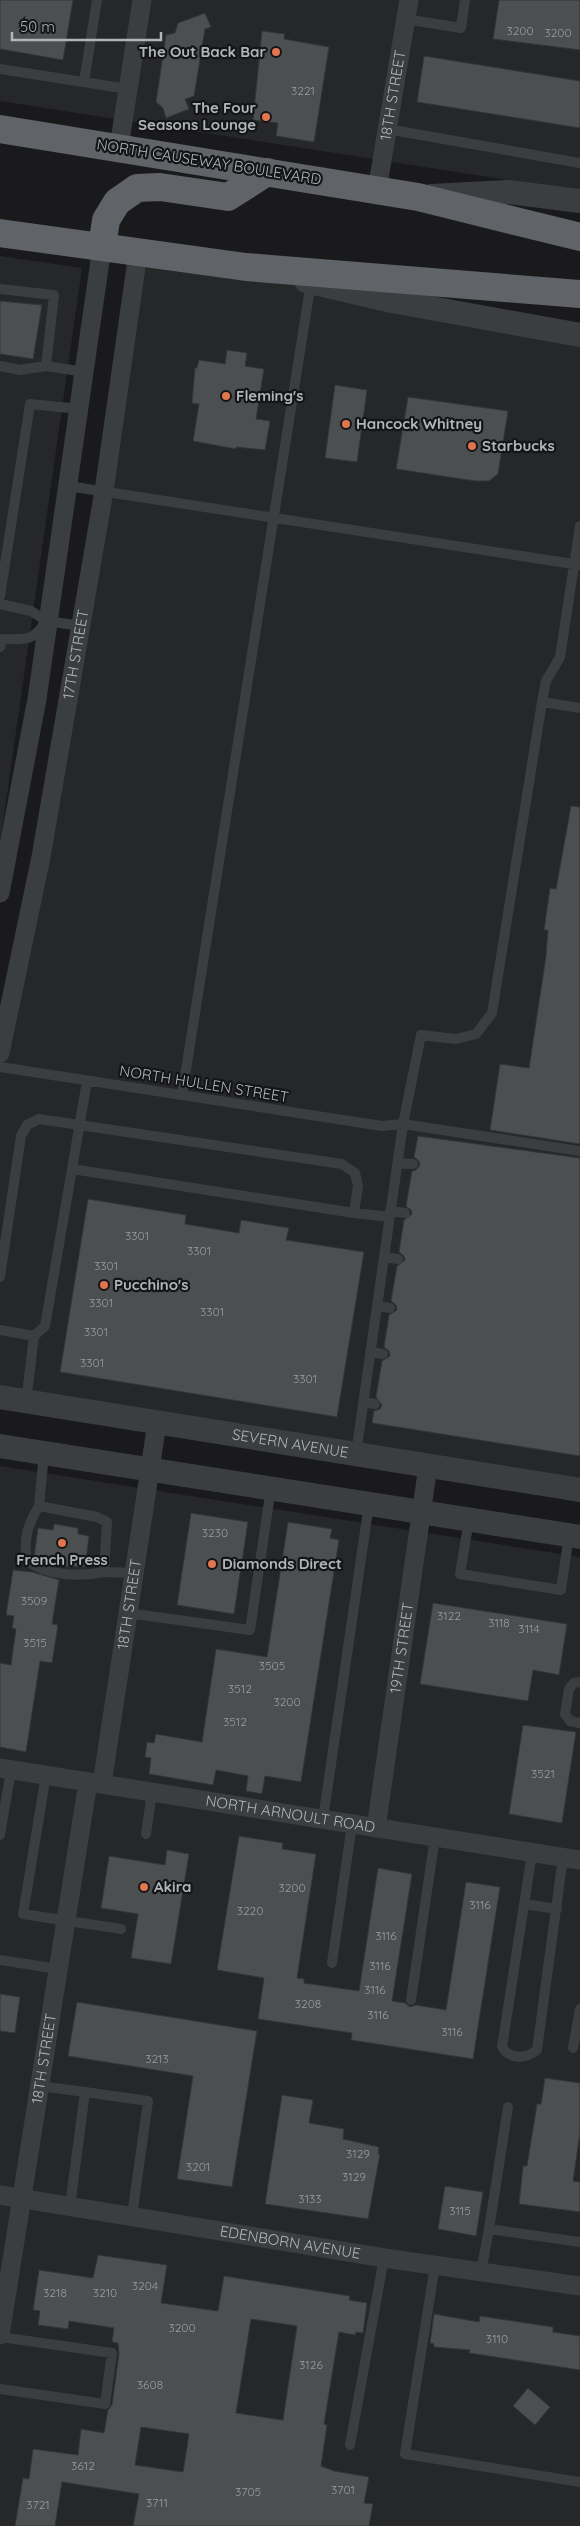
<svg xmlns="http://www.w3.org/2000/svg" width="580" height="2526" viewBox="0 0 580 2526" font-family="Quicksand,sans-serif">
<style>
.built{fill:#262728}
.building{fill:#4c4f50;stroke:#343537;fill-rule:evenodd}
.lines{fill:none;stroke-linecap:round;stroke-linejoin:round}
.service{stroke:#3b3e40;stroke-width:10}
.minor{stroke:#3b3e40;stroke-width:19}
.tertiary{stroke:#3b3e40;stroke-width:24}
.trunk{stroke:#606468;stroke-width:28}
.poi-dot{fill:#e0764d;stroke:#151517;stroke-width:2}
.labels{text-anchor:middle;stroke-width:4.5;stroke-linejoin:round;paint-order:stroke}
.number-label{font-size:12px;fill:#969ca0}
.poi-label{font-size:15px;font-weight:bold;fill:#aeb6ba;stroke:#151517;text-anchor:start}
.street-label{font-size:15px;fill:#aeb6ba;stroke:#151517}
</style>
<rect width="100%" height="100%" fill="#1a1a1c"/>
<path class="built" d="M0,0H580V191L0,101Z
M138,253L580,334V1489L0,1397V1054Z
M0,256L82,268L0,844Z
M0,1466L580,1557V2526H0Z"/>
<path class="building" d="M0,0H73L63,60L0,49Z
M499,0H580V50L493,39Z
M205,13L211,27L205,29L194,96L185,99L189,109L166,118L163,108L156,102L166,35L175,33L178,23Z
M262,31L285,34L284,39L329,47L314,142L276,136L278,123L253,120Z
M424,56L580,81V128L417,102Z
M0,301L42,305L33,359L0,354Z
M227,350L247,353L245,366L264,369L256,419L270,421L265,450L236,447V449L193,441L199,404L192,403L195,368H197L199,360L225,364Z
M335,385L367,390L357,462L325,458Z
M408,397L508,411L498,474L489,481H475L396,469Z
M571,806L580,807V1144L490,1130L500,1064L529,1068L546,956L548,930H544L550,888L556,889Z
M418,1136L580,1158V1456L372,1423L374,1411L380,1409L382,1405L376,1397L382,1361L390,1356L389,1351L384,1347L389,1315L397,1310L396,1305L391,1301L397,1266L405,1260L404,1256L399,1252L404,1220L412,1214L411,1210L406,1206L412,1171L416,1170L420,1165L419,1161L414,1157Z
M88,1199L186,1215L185,1224L239,1233L241,1220L289,1228L286,1240L364,1252L337,1417L60,1372Z
M191,1513L248,1522L234,1614L177,1605Z
M288,1522L332,1529L330,1538L339,1540L301,1782L265,1776L262,1794L246,1791L248,1776L216,1770L213,1785L149,1774L151,1758L145,1757L147,1742L154,1743L156,1734L202,1742L216,1649L267,1657Z
M54,1524L78,1528V1534L89,1536L85,1567L56,1566L34,1557L38,1528L53,1530Z
M13,1570L32,1572L59,1580L52,1624L58,1625L52,1663L40,1661L26,1752L0,1747V1663L11,1665L16,1629L12,1628L14,1616L6,1615Z
M433,1603L567,1624L559,1675L533,1670L528,1701L420,1684Z
M523,1725L576,1732L562,1823L509,1814Z
M239,1836L283,1843L282,1849L316,1854L297,1978L304,1979V1983L359,1991L378,1868L412,1874L392,2001L405,2003L410,2007L416,2005L446,2010L466,1882L500,1887L473,2059L351,2040L352,2033L258,2019L264,1978L217,1970Z
M167,1850L189,1854L171,1964L131,1958L138,1914L101,1908L109,1856L165,1865Z
M0,1994L20,1997L15,2033L0,2031Z
M77,2002L257,2031L232,2187L177,2179L193,2076L68,2056Z
M545,2078L580,2083V2133L573,2181L580,2182V2212L519,2204L523,2166H527L537,2104H541Z
M282,2095L313,2100L309,2123L344,2129L343,2139L379,2147L378,2154H380L368,2219L265,2204Z
M445,2186L483,2192L476,2236L438,2229Z
M98,2255L167,2265L161,2303L218,2311L224,2276L350,2296L349,2300L367,2303L363,2333L356,2332L355,2335L339,2332L324,2424L327,2425L321,2466L334,2471L369,2477L364,2503L373,2504L369,2526H133L139,2494L62,2482L55,2526H15L23,2478L29,2479L33,2449L78,2455L81,2429L104,2433L108,2410L112,2405L119,2354L118,2343L112,2342L114,2328L69,2321L68,2329L38,2325L40,2311L33,2310L39,2270L93,2278ZM251,2319L297,2326L283,2420L236,2413ZM141,2427L189,2434L183,2472L135,2465Z
M434,2314L479,2322L480,2316L553,2327V2332L580,2336V2370L469,2353L470,2350L434,2347V2344L430,2343Z
M528,2388L550,2407L535,2425L513,2406Z"/>
<g class="lines">
<path class="service" d="M405,19L461,28L465,0
M0,69L128,89
M84,82L97,0
M387,129L580,163
M0,289L54,295L46,366
M0,366L20,370L46,366L85,372
M68,486L580,565
M0,596L30,404L79,409
M0,604L31,611L47,621L81,626
M0,647L3,639C25,639 32,642 45,623
M542,702L546,681L560,657L580,526
M0,1067L382,1126L403,1124L580,1151
M87,1081L72,1169L354,1213L390,1217
M182,1095L311,282
M398,1163L413,1164
M390,1211L405,1213
M384,1257L398,1259
M0,1277L21,1136L27,1125L39,1119L342,1164L355,1173L358,1186L354,1213
M377,1306L390,1308
M0,1330L34,1336
M370,1352L383,1354
M26,1402L34,1336L45,1326L72,1169
M363,1402L375,1404
M44,1453L39,1506L97,1517L107,1522L104,1572L134,1573
M356,1454L403,1124L421,1035L456,1039L476,1034L492,1013L542,702L580,708
M39,1506C28,1524 23,1539 27,1561C49,1576 79,1577 104,1572
M469,1520L460,1574L561,1590L569,1535
M128,1613L250,1630L271,1488
M580,1682L574,1683L569,1689L565,1714L570,1721L580,1723
M46,1775L23,1914L121,1929
M323,1819L369,1504
M146,1834L152,1792
M0,1835L11,1770
M532,1853L502,2047C510,2060 526,2059 537,2050L563,1857
M524,1904L557,1909
M0,1960L58,1969
M332,1963L352,1824
M411,2000L435,1837
M573,2048L580,2009
M39,2086L85,2092L70,2206
M85,2092L148,2101L132,2216
M489,2229L508,2107
M435,2265L405,2454L580,2482
M481,2272L489,2229L580,2242
M0,2337L112,2353L105,2404L0,2389
M350,2445L384,2258"/>
<g class="minor">
<path d="M119,147L142,0"/>
<path id="s1" d="M377,190L409,0"/>
<path d="M0,893L37,699L102,247"/>
<path id="s2" d="M0,1053L41,857L104,491L138,253"/>
<path id="s3" d="M0,1768L580,1860"/>
<path id="s4" d="M102,1784L157,1423"/>
<path id="s5" d="M376,1828L428,1466"/>
<path id="s6" d="M0,2195L391,2259L580,2286"/>
<path id="s7" d="M0,2335L88,1782"/>
</g>
<g class="tertiary">
<path d="M432,196L508,192L580,201"/>
<path d="M306,281L392,301L580,335"/>
<path id="s8" d="M0,1397L580,1490"/>
<path d="M0,1446L580,1537"/>
</g>
<path class="trunk" d="M0,129L418,197L580,237
M0,233L246,267L580,294
M102,247L106,220L117,202L137,188L160,187L228,197L267,172"/>
</g>
<g class="poi-dot">
<circle cx="276" cy="52" r="5"/>
<circle cx="266" cy="117" r="5"/>
<circle cx="226" cy="396" r="5"/>
<circle cx="346" cy="424" r="5"/>
<circle cx="472" cy="446" r="5"/>
<circle cx="104" cy="1285" r="5"/>
<circle cx="62" cy="1543" r="5"/>
<circle cx="212" cy="1564" r="5"/>
<circle cx="144" cy="1887" r="5"/>
</g>
<g class="labels">
<g class="number-label">
<text x="520" y="35">3200</text>
<text x="558" y="37">3200</text>
<text x="303" y="95">3221</text>
<text x="137" y="1240">3301</text>
<text x="199" y="1255">3301</text>
<text x="106" y="1270">3301</text>
<text x="101" y="1307">3301</text>
<text x="212" y="1316">3301</text>
<text x="96" y="1336">3301</text>
<text x="92" y="1367">3301</text>
<text x="305" y="1383">3301</text>
<text x="215" y="1537">3230</text>
<text x="34" y="1605">3509</text>
<text x="449" y="1620">3122</text>
<text x="499" y="1627">3118</text>
<text x="529" y="1633">3114</text>
<text x="35" y="1647">3515</text>
<text x="272" y="1670">3505</text>
<text x="240" y="1693">3512</text>
<text x="287" y="1706">3200</text>
<text x="235" y="1726">3512</text>
<text x="543" y="1778">3521</text>
<text x="292" y="1892">3200</text>
<text x="480" y="1909">3116</text>
<text x="250" y="1915">3220</text>
<text x="386" y="1940">3116</text>
<text x="380" y="1970">3116</text>
<text x="375" y="1994">3116</text>
<text x="308" y="2008">3208</text>
<text x="378" y="2019">3116</text>
<text x="452" y="2036">3116</text>
<text x="157" y="2063">3213</text>
<text x="358" y="2158">3129</text>
<text x="198" y="2171">3201</text>
<text x="354" y="2181">3129</text>
<text x="310" y="2203">3133</text>
<text x="460" y="2215">3115</text>
<text x="145" y="2290">3204</text>
<text x="55" y="2297">3218</text>
<text x="105" y="2297">3210</text>
<text x="182" y="2332">3200</text>
<text x="497" y="2343">3110</text>
<text x="311" y="2369">3126</text>
<text x="150" y="2389">3608</text>
<text x="83" y="2470">3612</text>
<text x="343" y="2494">3701</text>
<text x="248" y="2496">3705</text>
<text x="157" y="2507">3711</text>
<text x="38" y="2509">3721</text>
</g>
<g class="poi-label">
<text x="266" y="57" text-anchor="end">The Out Back Bar</text>
<text x="256" y="113" text-anchor="end">The Four<tspan x="256" dy="17">Seasons Lounge</tspan></text>
<text x="236" y="401">Fleming's</text>
<text x="356" y="429">Hancock Whitney</text>
<text x="482" y="451">Starbucks</text>
<text x="114" y="1290">Pucchino's</text>
<text x="62" y="1565" text-anchor="middle">French Press</text>
<text x="222" y="1569">Diamonds Direct</text>
<text x="154" y="1892">Akira</text>
</g>
<g class="street-label">
<text dy="5" stroke="none"><textPath href="#s1" startOffset="96">18TH STREET</textPath></text>
<text transform="translate(209 162) rotate(9)" y="5">NORTH CAUSEWAY BOULEVARD</text>
<text dy="5" stroke="none"><textPath href="#s2" startOffset="406">17TH STREET</textPath></text>
<text transform="translate(204 1084) rotate(9)" y="5">NORTH HULLEN STREET</text>
<text dy="5" stroke="none"><textPath href="#s8" startOffset="294">SEVERN AVENUE</textPath></text>
<text dy="5" stroke="none"><textPath href="#s4" startOffset="182">18TH STREET</textPath></text>
<text dy="5" stroke="none"><textPath href="#s5" startOffset="182">19TH STREET</textPath></text>
<text dy="5" stroke="none"><textPath href="#s3" startOffset="294">NORTH ARNOULT ROAD</textPath></text>
<text dy="5" stroke="none"><textPath href="#s7" startOffset="280">18TH STREET</textPath></text>
<text dy="5" stroke="none"><textPath href="#s6" startOffset="294">EDENBORN AVENUE</textPath></text>
</g>
</g>
<path d="M12 32v8h149v-8" fill="none" stroke="#aeb6ba" stroke-width="2.5"/>
<text x="20" y="32" font-size="15" fill="#aeb6ba" stroke="#151517" stroke-width="4" paint-order="stroke">50 m</text>
</svg>
